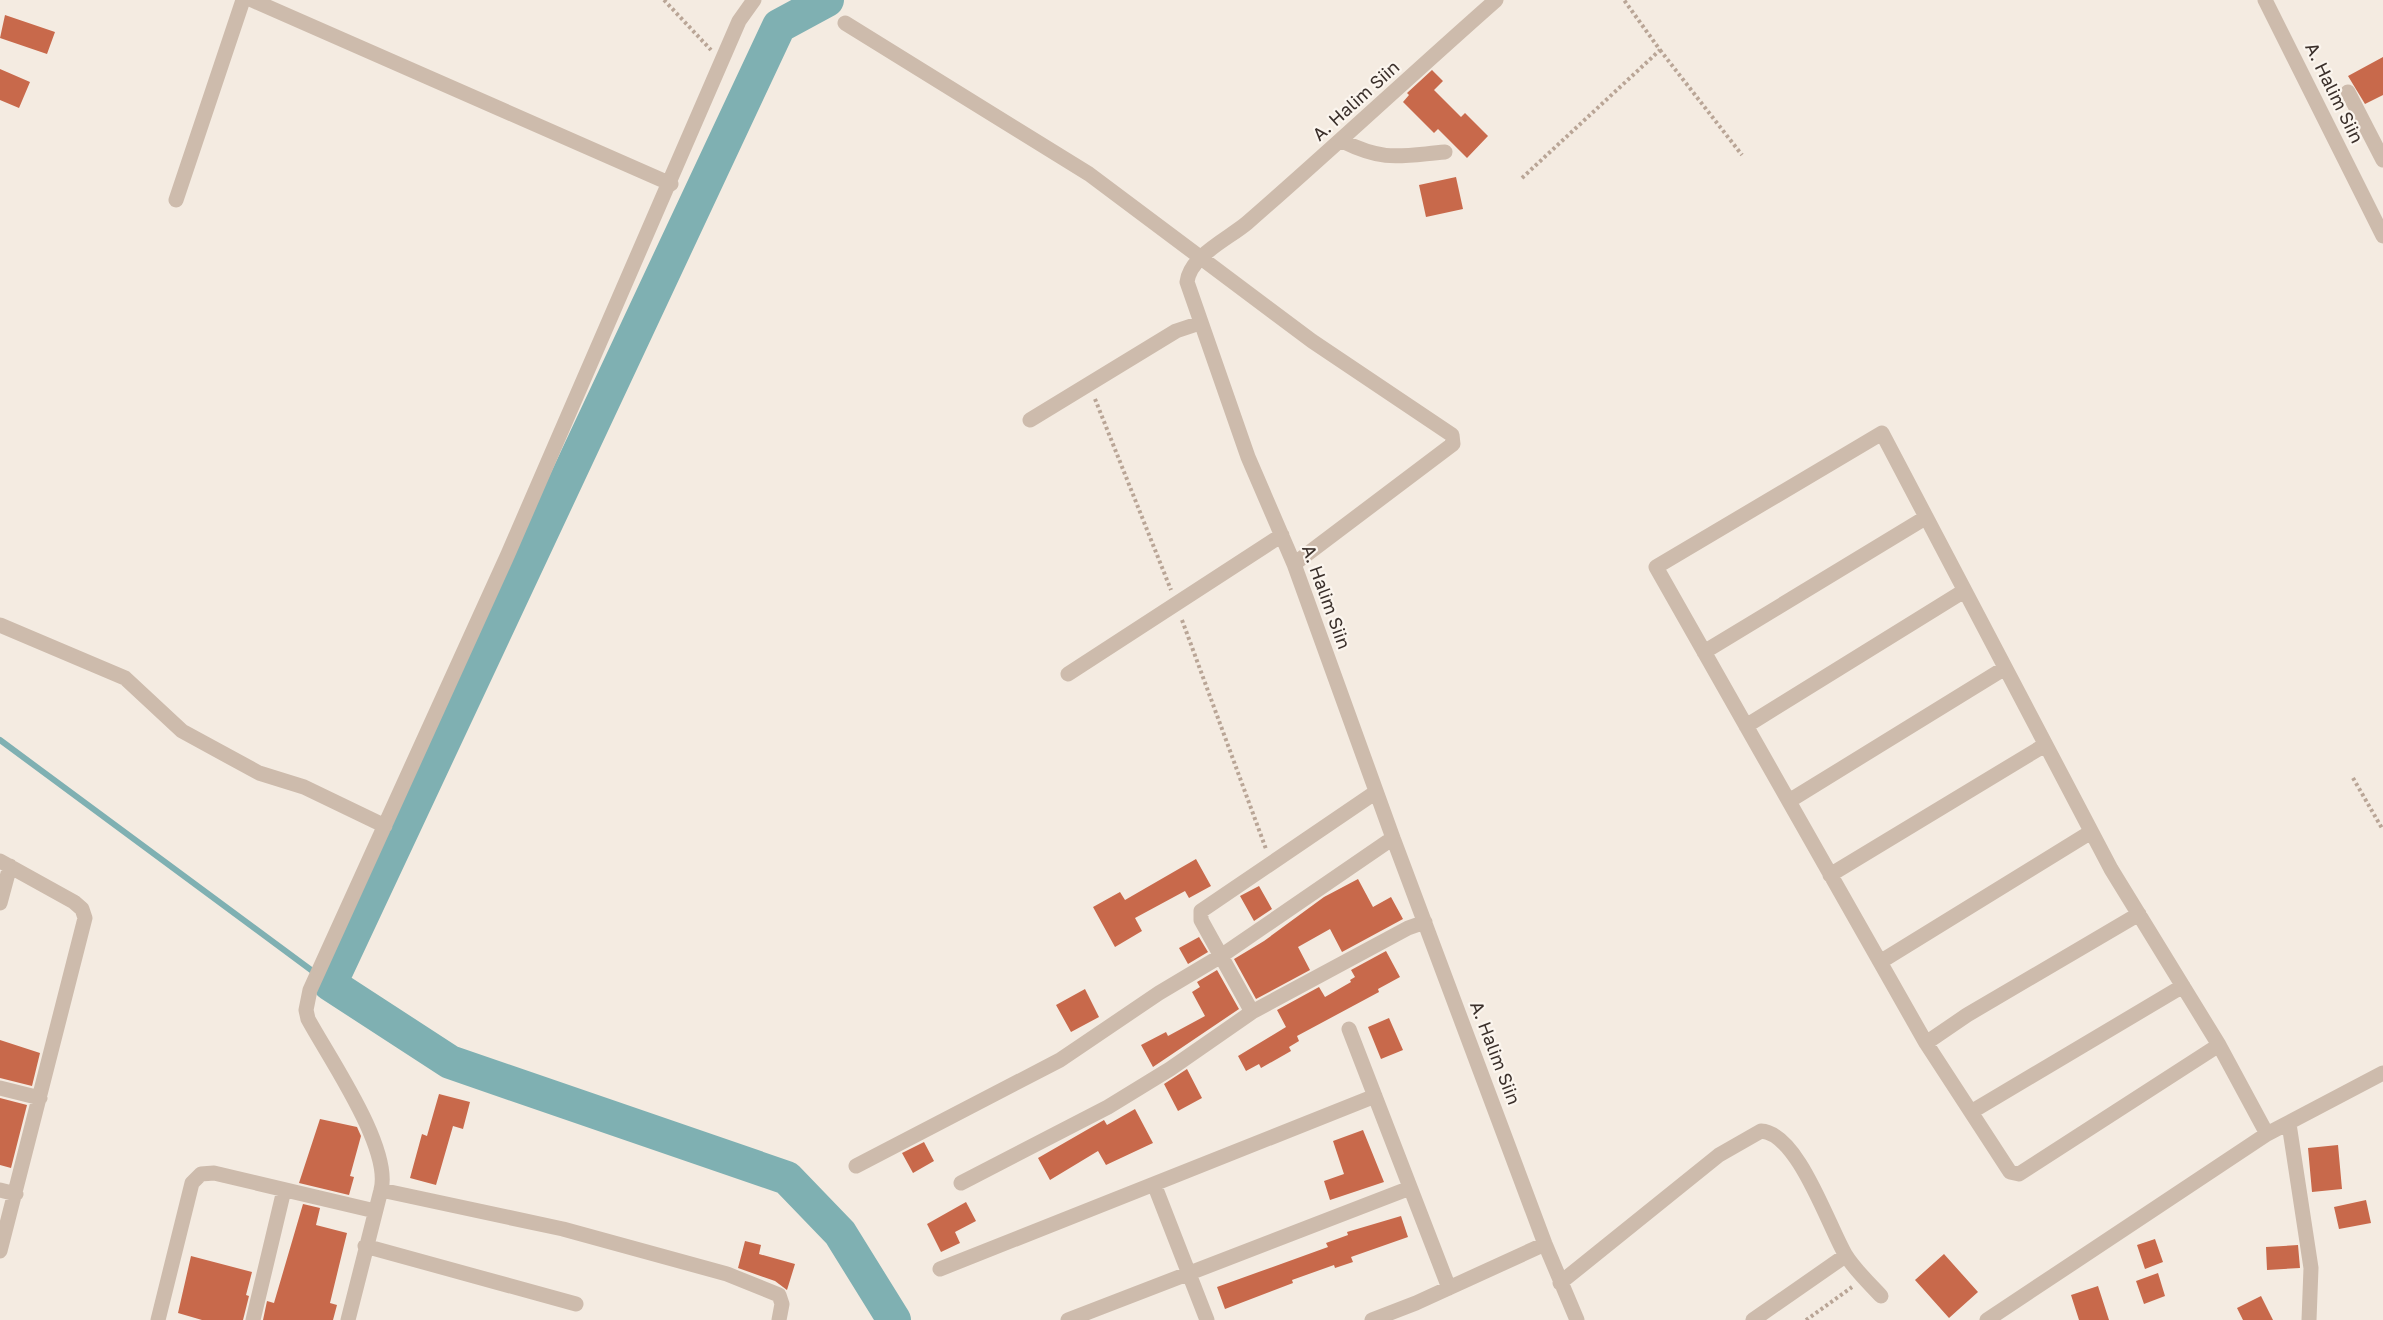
<svg xmlns="http://www.w3.org/2000/svg" width="2383" height="1320" viewBox="0 0 2383 1320" font-family="'Golos Text',sans-serif">
<style>
.lines{fill:none;stroke-linecap:round;stroke-linejoin:round}
.stream{stroke:#7fb0b2;stroke-width:6}
.river{stroke:#7fb0b2;stroke-width:34}
.building{fill:#c8694b}
.path{stroke:#b9a596;stroke-width:4;stroke-dasharray:3 3;stroke-linecap:butt}
.minor{stroke:#cdbbac;stroke-width:15}
.labels{text-anchor:middle;stroke-width:4.5;stroke-linejoin:round;paint-order:stroke}
.street-label{font-size:18px;fill:#3b302b;stroke:#fbf5ee}
</style>
<rect width="100%" height="100%" fill="#f4ebe1"/>
<g class="lines">
<path class="stream" d="M0,740L330,984"/>
<path class="river" d="M827,0L779,26L330,984L450,1062L787,1178L840,1233L894,1320"/>
</g>
<path class="building" d="M5,15L55,32L47,54L0,38Z
M2383,57V95L2365,104L2348,76Z
M0,69L30,82L19,108L0,100Z
M1432,70L1443,81L1434,90L1461,117L1465,113L1488,136L1467,158L1438,129L1434,133L1403,102L1409,95L1407,93Z
M1456,177L1463,209L1426,217L1419,185Z
M1196,859L1211,886L1189,898L1185,891L1135,918L1142,931L1115,947L1093,907L1120,892L1125,900Z
M1358,879L1373,907L1391,897L1403,919L1342,952L1330,929L1298,947L1310,970L1256,999L1234,959L1264,941L1324,897Z
M1259,886L1272,909L1254,921L1240,896Z
M1199,937L1208,952L1188,964L1179,948Z
M1386,951L1400,977L1378,989L1379,992L1297,1036L1299,1041L1289,1047L1291,1051L1261,1068L1259,1064L1246,1071L1238,1056L1286,1027L1277,1010L1319,987L1325,997L1351,982L1350,980L1355,977L1351,970Z
M1217,970L1239,1009L1153,1067L1141,1045L1166,1032L1168,1036L1205,1016L1192,992L1200,987L1197,982Z
M1085,989L1099,1017L1071,1032L1056,1005Z
M1389,1018L1403,1050L1381,1059L1368,1027Z
M0,1040L40,1053L32,1086L0,1078Z
M1187,1069L1202,1098L1178,1111L1164,1084Z
M439,1094L470,1102L463,1129L453,1126L436,1185L410,1178L422,1134L427,1136Z
M0,1098L27,1105L11,1168L0,1165Z
M1135,1109L1153,1143L1106,1165L1098,1151L1050,1180L1038,1158L1104,1120L1107,1125Z
M320,1119L357,1127L361,1136L350,1176L354,1177L349,1195L299,1183Z
M1363,1130L1384,1182L1330,1200L1324,1181L1344,1174L1333,1141Z
M924,1142L934,1161L913,1173L902,1153Z
M2338,1145L2342,1189L2312,1192L2308,1148Z
M2366,1200L2371,1223L2339,1229L2334,1207Z
M966,1202L976,1221L955,1232L960,1243L941,1252L927,1224Z
M303,1204L320,1208L316,1225L347,1233L330,1303L337,1305L333,1320H263L267,1301L274,1303Z
M1401,1216L1408,1237L1351,1257L1353,1262L1335,1268L1334,1265L1292,1280L1293,1283L1225,1309L1217,1287L1328,1247L1326,1243L1348,1235L1347,1232Z
M2155,1239L2163,1262L2145,1269L2137,1245Z
M745,1241L761,1245L759,1254L795,1264L787,1290L775,1281L738,1268Z
M2298,1245L2300,1268L2267,1270L2266,1247Z
M1944,1254L1978,1292L1949,1318L1915,1280Z
M191,1256L252,1272L246,1295L249,1296L243,1320H202L178,1313Z
M2158,1273L2165,1296L2144,1304L2136,1281Z
M2098,1286L2109,1320H2079L2071,1295Z
M2261,1296L2273,1320H2243L2237,1308Z"/>
<g class="lines">
<path class="path" d="M664,0L711,50
M1660,50L1742,155
M1522,178L1660,50L1624,0
M1095,399L1171,590
M1182,620L1266,849
M2353,778L2383,830
M1806,1320L1852,1287"/>
<path class="minor" d="M252,0L671,184
M1496,0C1412,74 1331,150 1247,223C1228,239 1190,256 1187,282L1248,457L1294,564L1393,838L1545,1244L1577,1320
M2265,0L2383,236
M845,23L1089,174L1312,341L1452,435L1453,444L1294,564
M2348,92L2383,160
M1342,141C1385,162 1399,156 1445,152
M176,200L243,0
M1030,420L1176,331L1200,323
M0,625L125,678L182,731L259,773L304,787L385,826
M1704,652L1925,518
M1068,674L1282,535
M1746,726L1964,591
M1789,801L2005,668
M0,861L74,902L82,909L85,918L0,1251
M1830,875L2045,745
M0,903L10,866
M1880,962L2091,832
M1252,1012L1201,920V911L1376,792
M1349,1029L1449,1288
M1926,1043L1967,1015L2139,914
M2219,1045L2019,1174L2010,1172L1926,1043L1656,567L1882,433L2111,869L2219,1045L2267,1134
M0,1088L40,1098
M1971,1112L2183,986
M2289,1124L2311,1268L2309,1320
M856,1166L1060,1060L1159,993L1221,956L1393,838
M961,1183L1108,1107L1170,1069L1252,1012L1408,928L1425,922
M0,1190L16,1194
M381,1190C392,1148 329,1058 308,1019L306,1010L310,990L508,554L739,21L754,0
M365,1246L576,1304
M940,1269L1154,1184
M1560,1283L1719,1155L1761,1131C1798,1133 1828,1225 1845,1254C1854,1269 1869,1283 1881,1296
M158,1320L192,1183L201,1174L214,1173L375,1211
M253,1320L284,1190
M348,1320L381,1190L563,1229L727,1274L779,1295L782,1304L779,1320
M1068,1320L1410,1188
M1207,1320L1154,1184L1375,1096
M1372,1320L1416,1303L1545,1244
M1753,1320L1845,1256
M1987,1320L2267,1134L2383,1073"/>
</g>
<g class="labels">
<g class="street-label">
<text transform="translate(2334 93) rotate(64)" y="6">A. Halim Siin</text>
<text transform="translate(1356 101) rotate(-42)" y="6">A. Halim Siin</text>
<text transform="translate(1326 597) rotate(70)" y="6">A. Halim Siin</text>
<text transform="translate(1495 1053) rotate(69)" y="6">A. Halim Siin</text>
</g>
</g>
</svg>
